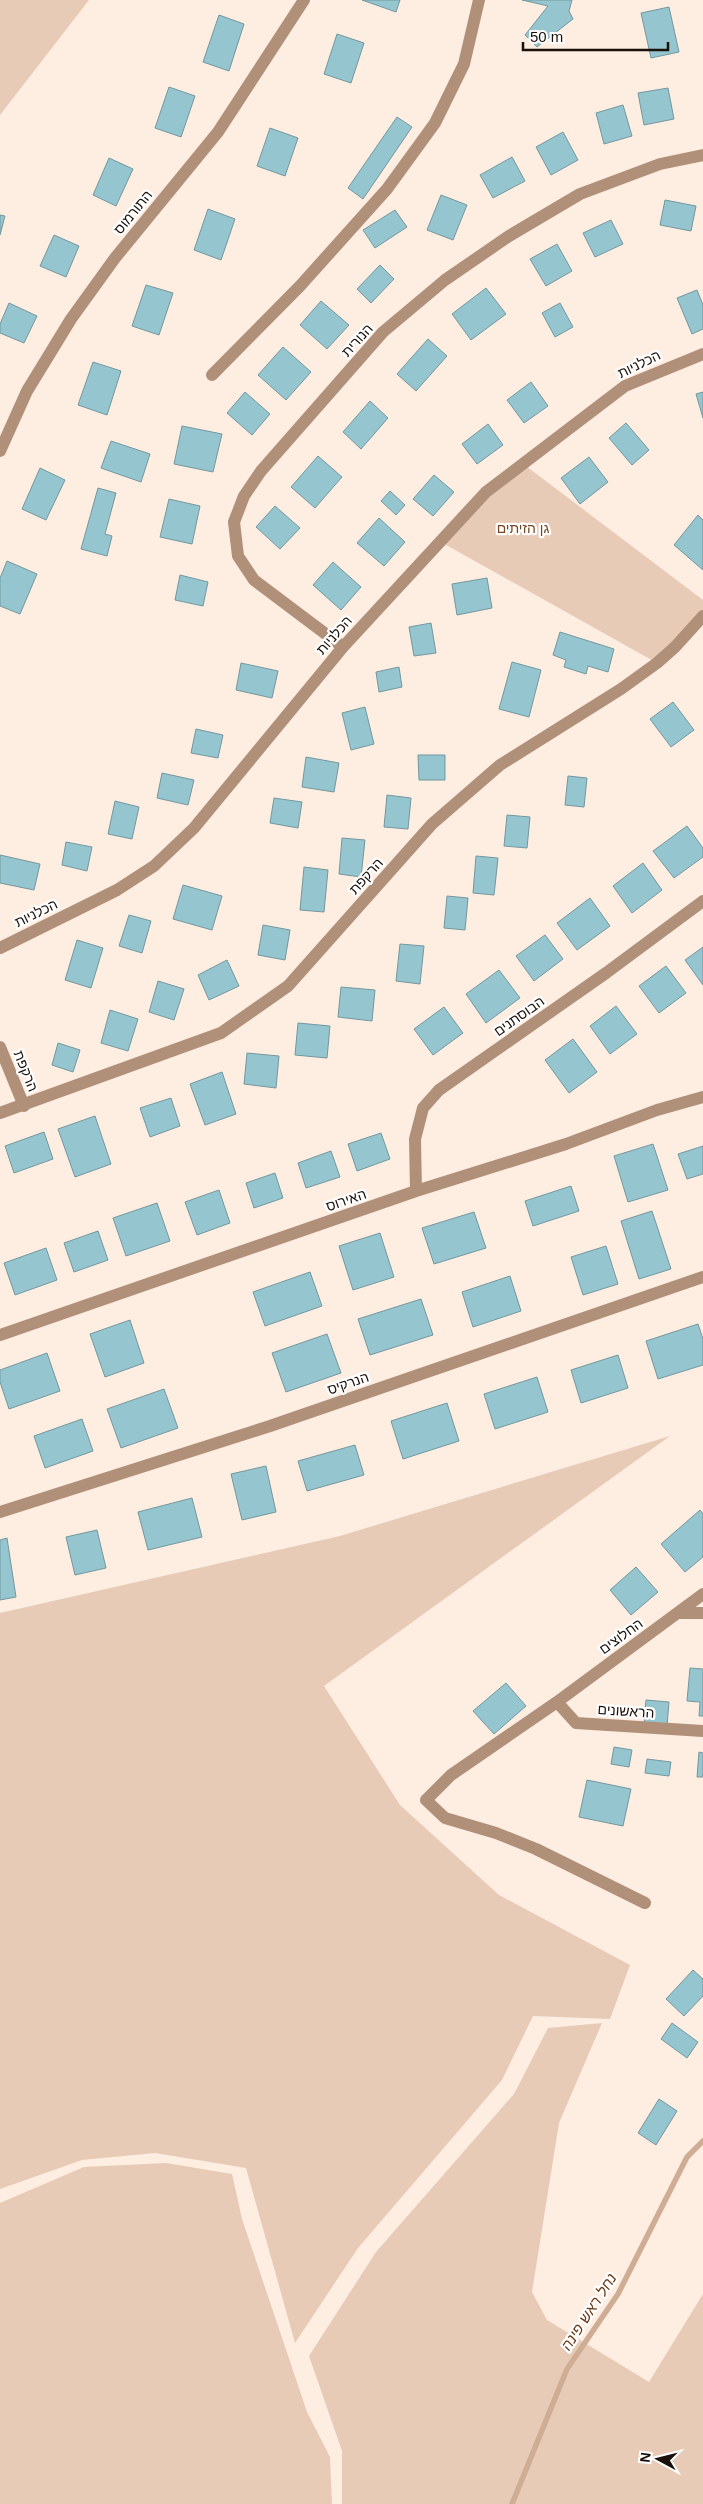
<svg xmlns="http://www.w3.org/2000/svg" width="703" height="2504" viewBox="0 0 703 2504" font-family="Helvetica,'Noto Sans Hebrew',sans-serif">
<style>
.green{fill:#e7cbb7}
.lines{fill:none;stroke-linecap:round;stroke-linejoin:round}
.stream{stroke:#cfad94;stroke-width:5.5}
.building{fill:#95c6d0;stroke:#73979e}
.minor{stroke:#b09079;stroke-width:12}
.labels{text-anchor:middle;stroke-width:4.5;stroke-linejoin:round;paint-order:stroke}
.street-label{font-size:14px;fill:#1a110a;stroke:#fff}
.park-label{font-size:14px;fill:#764721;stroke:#fff}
.water-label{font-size:15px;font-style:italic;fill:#6a3c15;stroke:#fff}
</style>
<rect width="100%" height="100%" fill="#feede1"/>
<path class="green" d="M0,0H89L0,115Z
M522,463L703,600V616L657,663L439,541Z
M670,1436L324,1686L400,1805L499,1895L630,1965L610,2019L533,2016L502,2080L358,2248L295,2343L246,2168L155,2153L82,2160L0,2189V1613L340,1536Z
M602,2023L559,2123L532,2292L547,2320L649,2382L703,2294V2504H342V2451L309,2356L376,2252L514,2094L548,2028Z
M166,2163L232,2174L242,2219L307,2412L330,2457L332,2504H0V2203L84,2167Z"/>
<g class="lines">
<path class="stream" d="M512,2504L567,2369L618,2294L687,2157L703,2141"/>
</g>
<path class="building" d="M362,0H400L396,12Z
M522,0H572L569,11L573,19L537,47L525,35L548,6Z
M669,7L679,52L651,58L641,13Z
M219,15L244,24L229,71L203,62Z
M337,34L364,43L351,83L324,74Z
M169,87L195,96L181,137L155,128Z
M668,88L674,119L644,125L638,93Z
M623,105L632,136L604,144L596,113Z
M397,117L412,127L363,199L348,188Z
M270,128L298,138L285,176L257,166Z
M563,132L578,160L551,175L536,147Z
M512,157L525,181L493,198L480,175Z
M109,158L133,169L116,206L93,195Z
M441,195L467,205L453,240L427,230Z
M665,200L696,206L691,231L660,225Z
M208,209L235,219L221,260L194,250Z
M395,210L407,227L375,248L363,230Z
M0,215L5,216L0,235Z
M611,220L623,244L595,257L583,233Z
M54,235L79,246L66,277L40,266Z
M557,244L572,271L546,286L530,259Z
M380,265L394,279L371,303L357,289Z
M146,285L173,293L159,335L132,326Z
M486,288L506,314L471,340L452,314Z
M697,290L703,305V329L692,334L677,298Z
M321,301L349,325L327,349L300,325Z
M9,303L37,316L24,343L0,333V324Z
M560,303L573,327L555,337L542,313Z
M428,339L447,356L416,391L397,374Z
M283,347L311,372L286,400L258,375Z
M93,362L121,371L107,415L78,405Z
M531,382L548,406L524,423L507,400Z
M245,392L270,414L252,435L227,413Z
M703,392V418L696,394Z
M370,401L388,418L361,449L343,432Z
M626,423L649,450L632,465L609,438Z
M488,424L503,445L477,464L462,444Z
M182,426L222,434L213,472L174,464Z
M111,441L150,454L141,482L101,468Z
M318,456L342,477L315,508L291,487Z
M589,457L608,482L580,504L561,478Z
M40,468L65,480L46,520L22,509Z
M434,475L454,492L433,516L413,499Z
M98,488L116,493L105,534L112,536L107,556L81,549Z
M390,491L405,505L396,515L381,501Z
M169,499L200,506L192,544L160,537Z
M275,506L300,528L280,549L256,527Z
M698,515L703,520V570L674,545Z
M379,518L405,542L384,566L357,543Z
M7,561L37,574L20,614L0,606V578Z
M333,562L361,587L341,610L313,585Z
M180,575L208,582L203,606L175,600Z
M487,578L492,608L457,615L452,584Z
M431,623L436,653L414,656L409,627Z
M560,632L614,649L608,672L588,666L586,674L564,667L566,660L553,655Z
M512,662L541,670L529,717L499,709Z
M241,663L278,671L272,698L236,690Z
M399,667L402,687L379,692L376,672Z
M673,702L694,730L671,747L650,719Z
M365,707L374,744L351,750L342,713Z
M196,729L223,735L218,758L191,753Z
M418,755H445V780H419Z
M306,757L339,763L334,792L302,787Z
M162,773L194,780L188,805L157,798Z
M568,776L587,778L584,807L565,805Z
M387,795L411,798L408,829L384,827Z
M274,798L302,802L298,828L270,823Z
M115,801L139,807L132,839L108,834Z
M507,815L530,817L527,848L504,846Z
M687,826L703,848V857L674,878L653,851Z
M342,838L365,840L361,877L339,874Z
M66,842L92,847L87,871L62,865Z
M0,855L40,864L34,890L0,883Z
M476,856L498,858L494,895L473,893Z
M643,863L662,890L632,913L613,886Z
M304,867L328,870L324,912L300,910Z
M183,885L222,896L212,930L173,919Z
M447,896L468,898L465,930L444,928Z
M590,898L610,926L577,950L557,923Z
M129,915L151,921L142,953L119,946Z
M263,925L290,930L285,960L258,955Z
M545,935L563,959L534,981L516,956Z
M77,940L103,948L91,988L65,980Z
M400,944L424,946L420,984L396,981Z
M703,947V985L685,960Z
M227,960L239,986L209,1000L198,975Z
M666,966L686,993L659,1013L639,986Z
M499,970L520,998L486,1023L466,994Z
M158,981L184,989L174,1020L149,1012Z
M341,987L375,990L372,1021L338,1017Z
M616,1006L637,1034L610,1054L590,1026Z
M444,1007L463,1033L433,1055L414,1029Z
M110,1010L138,1019L128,1051L101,1043Z
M298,1023L330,1026L327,1058L295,1055Z
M573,1039L597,1072L569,1093L545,1060Z
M58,1043L80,1050L73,1072L52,1065Z
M247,1053L279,1056L276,1088L244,1084Z
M222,1072L236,1114L205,1125L190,1084Z
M171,1098L180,1126L150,1137L140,1108Z
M95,1116L111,1164L75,1177L58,1129Z
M44,1132L53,1159L14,1173L5,1146Z
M381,1133L390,1159L357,1171L348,1144Z
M653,1144L668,1190L628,1202L614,1156Z
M703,1146V1174L687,1179L678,1154Z
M331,1151L340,1177L306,1188L298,1163Z
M275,1173L283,1198L254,1208L246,1183Z
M571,1186L579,1211L533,1226L525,1201Z
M219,1190L230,1223L197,1235L185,1202Z
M157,1203L170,1241L126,1256L113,1218Z
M652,1211L671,1269L639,1279L621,1221Z
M474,1212L486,1248L434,1264L422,1228Z
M98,1231L108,1260L74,1272L64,1243Z
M380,1233L394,1277L353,1290L339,1246Z
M606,1246L618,1284L583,1295L571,1257Z
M46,1248L57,1280L15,1295L4,1263Z
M310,1272L322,1306L265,1326L253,1292Z
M510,1276L521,1311L473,1327L462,1292Z
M421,1299L433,1335L370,1355L358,1319Z
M130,1320L144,1363L105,1377L90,1334Z
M698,1324L703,1339V1365L658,1379L646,1341Z
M327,1334L341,1373L286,1392L272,1353Z
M47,1353L60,1391L9,1409L0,1382V1370Z
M618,1355L628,1388L581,1403L571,1370Z
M537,1377L548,1412L495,1429L484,1394Z
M164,1389L178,1428L121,1448L107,1409Z
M447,1403L459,1441L403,1459L391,1421Z
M82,1419L93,1451L45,1468L34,1436Z
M355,1445L364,1475L307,1491L298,1461Z
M266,1466L276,1512L242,1520L231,1474Z
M192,1498L202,1537L148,1550L138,1512Z
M700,1510L703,1514V1557L685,1572L661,1544Z
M97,1530L106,1568L75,1575L66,1537Z
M7,1538L16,1597L0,1600V1540Z
M636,1567L658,1592L631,1615L610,1590Z
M690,1668L703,1669V1716H699L700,1702L687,1701Z
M506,1683L526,1706L494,1734L473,1711Z
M646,1700L669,1702L667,1726L644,1724Z
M614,1747L632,1750L629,1767L611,1764Z
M699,1752L703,1753V1777H697Z
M647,1759L671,1762L669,1776L645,1773Z
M587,1780L631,1789L623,1826L579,1817Z
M693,1970L703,1979V1996L684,2016L666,1999Z
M672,2023L698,2042L687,2058L661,2039Z
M659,2099L677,2111L656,2145L638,2133Z"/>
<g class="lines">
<path class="minor" d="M212,375L300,286L387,189L435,123L464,64L479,0
M0,451L27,391L71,319L115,258L218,132L304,0
M343,647L254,580L238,556L234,522L244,496L261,471L383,332L445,280L509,236L580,194L660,164L703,155
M0,948L117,890L154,866L194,828L343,647L486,492L625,386L703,354
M0,1047L24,1106
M0,1113L221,1033L288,986L432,824L500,765L621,689L657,663L675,647L703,616
M416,1191L415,1139L423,1108L439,1090L606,973L703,901
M0,1335L416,1191L566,1144L657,1110L703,1097
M0,1512L270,1426L703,1277
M679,1613H703
M557,1702L576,1723L703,1731
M645,1903L536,1849L496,1833L445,1818L426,1800L451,1775L557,1702L703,1594"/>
</g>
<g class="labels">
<g class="street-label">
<text transform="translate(133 212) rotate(-51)" y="5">התורמוס</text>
<text transform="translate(357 340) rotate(-48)" y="5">הנורית</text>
<text transform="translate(639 364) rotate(-26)" y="5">הכלניות</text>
<text transform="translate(334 635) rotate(-49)" y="5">הכלניות</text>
<text transform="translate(366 876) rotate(-48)" y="5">הרקפת</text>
<text transform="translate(36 913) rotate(-26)" y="5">הכלניות</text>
<text transform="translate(519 1016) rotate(-35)" y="5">הבוסתנים</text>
<text transform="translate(26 1071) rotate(68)" y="5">הרקפת</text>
<text transform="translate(346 1200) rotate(-19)" y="5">האירוס</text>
<text transform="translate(348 1383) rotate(-19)" y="5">הנרקיס</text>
<text transform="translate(621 1636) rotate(-36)" y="5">החלוצים</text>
<text transform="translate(626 1711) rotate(4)" y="5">הראשונים</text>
</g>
<g class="park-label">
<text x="523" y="533">גן הזיתים</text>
</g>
<g class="water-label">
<text transform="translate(589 2312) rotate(-57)" y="5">נחל ראש פינה</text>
</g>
</g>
<g transform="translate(658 2459) rotate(277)" stroke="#ffffff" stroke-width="4" paint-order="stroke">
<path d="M0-4L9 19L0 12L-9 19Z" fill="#1a110a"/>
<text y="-8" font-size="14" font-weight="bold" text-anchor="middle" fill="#1a110a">N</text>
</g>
<path d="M523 42v8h145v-8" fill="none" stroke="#1a110a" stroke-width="2.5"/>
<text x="530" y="42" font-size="15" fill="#1a110a" stroke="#ffffff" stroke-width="4" paint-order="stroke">50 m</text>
</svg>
